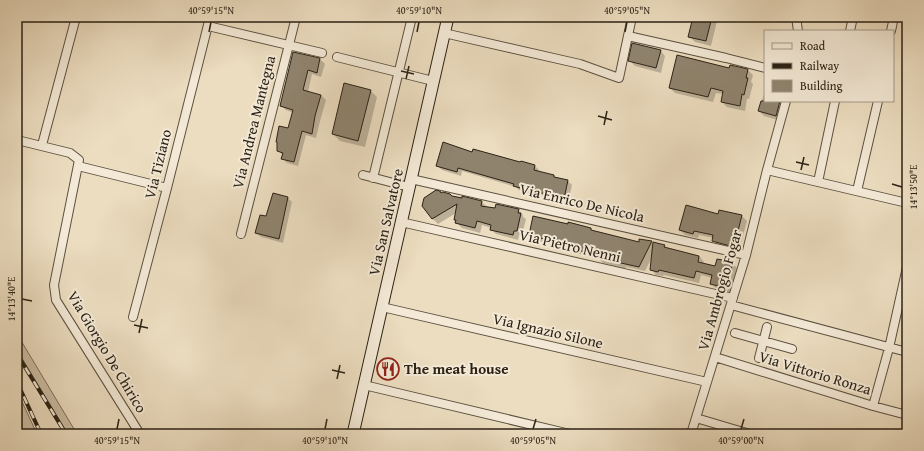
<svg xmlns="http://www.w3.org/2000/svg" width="924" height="451" viewBox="0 0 924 451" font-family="'Gentium Book Plus',serif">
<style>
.green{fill:#cbbda3;stroke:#7b705c}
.shadow{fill:#0003}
.building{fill:#8f836e;stroke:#2b2215}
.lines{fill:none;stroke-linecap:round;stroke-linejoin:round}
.street-casing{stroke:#5b5140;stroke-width:10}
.secondary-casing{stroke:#2b2215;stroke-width:13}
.street{stroke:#f3e9d6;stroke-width:8}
.secondary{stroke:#f3e9d6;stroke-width:11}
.rail-casing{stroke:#2b2215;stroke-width:4}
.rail{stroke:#f3e9d6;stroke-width:2.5;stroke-dasharray:8;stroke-linecap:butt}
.ticks{fill:none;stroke:#2b2215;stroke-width:1.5}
.labels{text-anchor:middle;stroke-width:4;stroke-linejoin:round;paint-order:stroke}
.street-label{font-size:15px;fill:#2b2215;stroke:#f3e9d6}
.poi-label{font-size:15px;font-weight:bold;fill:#2b2215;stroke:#f3e9d6;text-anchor:start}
.neatline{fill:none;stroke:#2b2215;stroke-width:1.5}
.ticks-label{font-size:10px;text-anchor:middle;fill:#2b2215}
</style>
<rect width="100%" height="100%" fill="#ecddc0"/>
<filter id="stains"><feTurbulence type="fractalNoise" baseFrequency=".005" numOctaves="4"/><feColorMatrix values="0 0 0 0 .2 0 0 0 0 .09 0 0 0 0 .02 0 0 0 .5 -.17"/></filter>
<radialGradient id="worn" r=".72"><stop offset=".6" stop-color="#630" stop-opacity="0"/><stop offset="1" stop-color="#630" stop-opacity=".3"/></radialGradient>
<path class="green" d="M17,334L77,434H68L17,350Z
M17,391L37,434H17Z"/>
<path class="shadow" d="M694,17H718L711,46L695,42L690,37Z
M660,50L665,56L661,73L635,66L629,60Z
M294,53L320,59L325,64L321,77L312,74L308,92L321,95L326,100L320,121L316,138L306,135L298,166L287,163L282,158L283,156L278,150L289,129L294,113L286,110L281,105Z
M729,69L748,70L753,75L751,82L753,84L749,99H747L745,111L727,107L722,102L723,94L716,93L713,102L675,93L670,88Z
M370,90L377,97L365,147L340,141L333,134Z
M765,90V101H789L781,121L764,116L759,111Z
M473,154L535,166L539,170L538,172L568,181L572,185L568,203L543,196L540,193L531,191V194L519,190L516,187L462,171L461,176L442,170L437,166Z
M274,194L288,198L292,202L283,243L261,237L256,233L267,217Z
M442,194L452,197L482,202L487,207L518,210L523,215V217L526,219L522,235H519L518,240L496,234L491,229V228L482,225L480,233L462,228L457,223V221L455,219L456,213L438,224L433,219L423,206Z
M719,215L742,216L747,221L739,251L718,245L713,240V238L699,235L698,238L685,235L680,230Z
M591,229L593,232L639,243L651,242L654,245L664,246L667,249L699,256L704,262L703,264L716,267L732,263L737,268L731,293L716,288L711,283L712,278L701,275L699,283L664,275L663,276L656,275L651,269L653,255L645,271L626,267L625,269L603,263L599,259L568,251L565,248L535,240L530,235Z"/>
<path class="building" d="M693,17H712L706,41L688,37Z
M632,43L661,50L656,68L628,61Z
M293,52L320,58L317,73L308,70L303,90L321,95L315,116L312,134L302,131L294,162L281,159L283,153L277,151V142H276L279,126L288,128L293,110L280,106Z
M677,55L729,68L730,65L748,69L746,78H748L744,95L742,94L740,106L721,102L723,91L711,88L708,97L669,88Z
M344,83L371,90L358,141L332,134Z
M761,101H780L776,116L758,111Z
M443,142L472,152L473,149L520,162L521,161L535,165L534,170L554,175V177L568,180L564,199L538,192V190L527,187V190L513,186L514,184L458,168L457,172L436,166Z
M436,190L440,191L441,193L443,192L450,194L452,196L462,198V196L482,201L481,206L495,208L496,204L519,209L518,213H521L517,231H514L513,235L490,230L491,225L477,221L475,228L455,223L456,220H454L457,204L432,219L422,206L424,198Z
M273,193L288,197L279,239L255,233L260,215L266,216Z
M686,205L718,214L719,210L742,215L734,247L712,241L713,235L694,231L693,234L679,230Z
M533,216L568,224V222L591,228V230L639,242V239L652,241L639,267L621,263L620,264L597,258V255L562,246L563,244L529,235Z
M653,242L665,245L664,247L699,256L698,262L715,266L717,259L733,262L726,288L710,284L712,275L696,271L694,278L659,270L658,272L650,270Z"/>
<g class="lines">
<g class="street-casing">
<path id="street" d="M796,17L798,31
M208,26L322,53
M850,31L853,17
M891,31L894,17
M444,33L580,64L619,78L632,17
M628,36L726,58L765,68
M337,57L433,81
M17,140L70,153L79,160L54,285L56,300L140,434
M42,145L76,17
M78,166L167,188
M767,170L907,203
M363,175L409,187
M373,178L412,17
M411,179L746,255
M818,182L835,101
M857,191L878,101
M401,222L733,298
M241,234L296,17
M731,305L907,352
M382,307L707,382
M133,317L167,188L210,17
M735,333L792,349
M715,357L873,406L907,415
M759,358L767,327
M364,385L570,434
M873,406L889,348L907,267
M696,418L750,434
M691,434L746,255L767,170L786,101"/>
</g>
<g class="secondary-casing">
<path id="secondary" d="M353,434L448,17"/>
</g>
<use href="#street" class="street"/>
<use href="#secondary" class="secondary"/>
<g class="rail-casing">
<path id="rail" d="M17,354L66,434
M17,382L41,434"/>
</g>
<use href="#rail" class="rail"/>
</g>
<path class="ticks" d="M209,32L211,22M417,32L419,22M625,32L627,22M401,71L414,74M406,79L409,66M598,116L612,120M604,125L607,111M796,162L809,165M801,170L804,157M892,184L902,187M22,299L32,301M134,325L148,328M139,333L142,319M332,370L345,373M337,379L340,365M117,429L119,419M325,429L327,419M533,429L536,419M741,429L744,419"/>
<defs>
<g id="restaurant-ring" transform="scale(1.15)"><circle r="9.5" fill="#f3e9d6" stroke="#8f2418" stroke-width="1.5"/><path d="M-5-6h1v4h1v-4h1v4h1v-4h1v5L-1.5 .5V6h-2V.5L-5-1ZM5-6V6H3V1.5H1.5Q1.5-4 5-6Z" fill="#8f2418"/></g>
</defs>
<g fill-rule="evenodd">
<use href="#restaurant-ring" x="388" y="369"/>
</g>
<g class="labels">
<g class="street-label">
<text transform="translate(254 122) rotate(-76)" y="5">Via Andrea Mantegna</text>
<text transform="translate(158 164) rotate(-76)" y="5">Via Tiziano</text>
<text transform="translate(582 203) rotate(13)" y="5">Via Enrico De Nicola</text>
<text transform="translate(386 222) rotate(-77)" y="5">Via San Salvatore</text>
<text transform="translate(570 246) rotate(13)" y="5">Via Pietro Nenni</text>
<text transform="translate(720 290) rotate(-74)" y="5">Via Ambrogio Fogar</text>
<text transform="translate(548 331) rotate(13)" y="5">Via Ignazio Silone</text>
<text transform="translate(107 352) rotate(59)" y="5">Via Giorgio De Chirico</text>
<text transform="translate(815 373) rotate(17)" y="5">Via Vittorio Ronza</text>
</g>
<g class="poi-label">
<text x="404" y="374">The meat house</text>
</g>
</g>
<rect width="924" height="451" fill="none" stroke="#ecddc0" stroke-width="44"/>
<rect x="764" y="30" width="130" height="72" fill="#f3e9d6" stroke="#a39989"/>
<rect x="772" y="43" width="20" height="6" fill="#f3e9d6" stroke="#a39989"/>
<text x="800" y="50" font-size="12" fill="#2b2215">Road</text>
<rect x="772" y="63" width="20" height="6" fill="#2b2215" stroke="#a39989"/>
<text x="800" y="70" font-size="12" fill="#2b2215">Railway</text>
<rect x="772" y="80" width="20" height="12" fill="#8f836e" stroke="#a39989"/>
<text x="800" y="90" font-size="12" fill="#2b2215">Building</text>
<rect x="22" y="22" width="880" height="407" class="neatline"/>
<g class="ticks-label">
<text x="211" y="14">40°59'15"N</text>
<text x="419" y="14">40°59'10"N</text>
<text x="627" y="14">40°59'05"N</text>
<text transform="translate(913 187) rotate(-90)" y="4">14°13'50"E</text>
<text transform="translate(11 299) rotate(-90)" y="4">14°13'40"E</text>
<text x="117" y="444">40°59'15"N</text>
<text x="325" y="444">40°59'10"N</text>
<text x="533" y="444">40°59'05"N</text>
<text x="741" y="444">40°59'00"N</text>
</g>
<rect width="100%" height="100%" filter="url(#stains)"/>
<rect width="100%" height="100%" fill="url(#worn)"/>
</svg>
